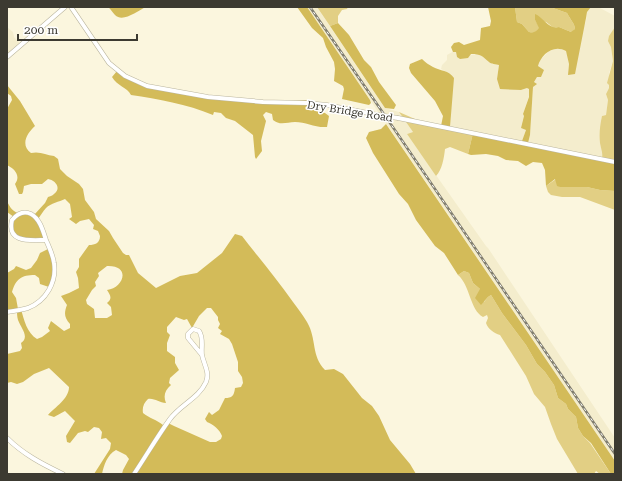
<svg xmlns="http://www.w3.org/2000/svg" width="622" height="481" viewBox="0 0 622 481" font-family="'Roboto Serif',serif">
<style>
.built{fill:#f4edcd}
.green{fill:#e2cf84}
.forest{fill:#d3bb59;fill-rule:evenodd}
.lines{fill:none;stroke-linecap:round;stroke-linejoin:round}
.minor-casing{stroke:#bab59e;stroke-width:5}
.minor{stroke:#fff;stroke-width:4}
.rail-casing{stroke:#807d6e;stroke-width:2.5}
.rail{stroke:#fff;stroke-width:1;stroke-dasharray:3;stroke-linecap:butt}
.minor-bridge-casing{stroke:#bab59e;stroke-width:5;stroke-linecap:butt}
.minor-bridge{stroke:#fff;stroke-width:4}
.labels{text-anchor:middle;stroke-width:3;stroke-linejoin:round;paint-order:stroke}
.street-label{font-size:11px;fill:#3c3a31;stroke:#fff}
</style>
<rect width="100%" height="100%" fill="#fbf6de"/>
<path class="built" d="M307,7H317L385,108L399,112L413,132L407,134L486,246L488,248L615,438V461Z
M591,7L600,8L615,16V27L613,31L611,47L613,61L609,73V88L606,94L608,100L606,115L602,116L600,145L603,151L602,159L528,143L530,135L533,87L536,84L534,82L537,77L544,70L538,66L540,60L549,51L555,49H561L566,51L568,57L569,64L568,73L586,21L587,12Z
M7,27L13,32L14,37L21,44L7,55Z
M454,51L456,52L457,57L477,54L486,58L493,64L499,65L497,79L504,88L521,90L527,88H529L530,91L529,96L523,114L524,116L521,128L526,130L522,141L450,128L452,75L441,69L442,65L447,60V55Z"/>
<path class="green" d="M317,7H348L347,9L342,10L338,16V23L330,26Z
M515,7H550L567,13C570,19 575,24 575,29L573,32H571L559,27C552,29 551,25 546,22C543,21 538,21 535,20L540,28L537,32H529L522,24L517,22Z
M615,27V162L602,159C603,151 601,150 600,143C599,134 600,125 602,116L606,115L608,100L606,94L609,88V85L607,83L613,61L611,47L608,41L609,36Z
M399,112L424,123L473,133L468,154L450,147L445,149C444,158 442,170 436,176L407,134L413,132Z
M556,179L560,187H587L600,190L615,191V210L580,197H562L551,195L548,192L546,186Z
M464,271L469,273L473,283L480,289L484,302L488,297L491,295L502,313L526,345L537,364L545,372L554,385L558,398L566,404L568,409L576,417L578,428L583,436L590,443L611,474H600L596,471L594,474H578L557,439L551,424L545,407L534,394L526,376L500,335C494,333 488,329 486,323L488,318L487,315L483,317C470,310 470,285 458,275Z"/>
<path class="forest" d="M108,7H146C137,11 123,23 115,15C112,12 111,9 108,7Z
M297,7H307L370,100L371,103L369,105L342,99L344,89L343,86L334,81L335,69L334,62L326,47L323,38L312,28Z
M488,7H515L517,22L522,24L529,32C534,33 536,32 539,28L535,20V14C543,17 549,30 559,27L571,32L575,29C575,24 570,19 567,13L550,7H591L587,12L586,18L575,74L568,75L569,64L566,51C553,44 541,55 538,66L544,70L541,77H537L534,82L537,84L533,87L530,135L528,143L615,162V191L600,190L587,187H560L557,186L555,179L546,186L545,170L542,163L533,162L526,166L518,161L506,160L498,156L486,154L471,155L468,154L473,133L522,141L526,130L521,128L524,116L523,114L529,97V89L527,88L521,90L500,89L497,79L499,65C496,64 491,64 489,62C482,56 481,54 471,54L468,58L460,59L457,57L456,52H453L451,47L454,43L459,42L464,45L480,40L481,28L490,26L491,21Z
M338,23L349,35L364,60L371,67L379,82L396,105L394,109L385,108L330,26Z
M422,59C425,62 429,65 433,67C440,71 449,70 454,78L450,127L441,126L443,116L435,101L411,73L409,68L410,64Z
M117,71L126,77L165,90L265,102L310,100H311L313,110L325,113L329,116L327,127C315,128 306,122 295,122C287,122 280,126 273,120L272,114L266,112L263,115L266,121L261,141L262,151L256,159L255,157L253,135L235,121L226,118L221,113L214,112L213,115C187,104 158,99 131,95C127,87 117,86 112,77Z
M7,85L20,101L35,126C27,133 20,145 31,153C40,151 46,155 54,156L58,159L60,169L67,176L79,184L83,189L85,200L94,212L96,219L109,231L113,238L123,253L126,255H129L138,273L156,288L180,276L197,273L222,253L235,234L242,236C259,258 277,279 293,302C298,309 303,315 307,322C317,339 311,356 325,370L334,369L343,374L362,398L372,406L379,416L390,440L410,464L416,474H122L123,470L129,459L126,455L116,450C107,455 104,465 102,474H94L110,449L111,443L106,438L101,439L102,432L99,428L94,427L88,432L85,431L78,433L70,443L67,442L66,436L75,421L65,411L54,417L48,415C55,407 69,399 69,387L49,368L34,374L23,382L17,384L11,382L7,383V354L20,351L22,348L21,343C30,337 21,328 18,320C17,317 17,313 17,310L7,311V273L14,269L16,266L26,270L31,268L37,260L40,253L48,249C55,261 55,275 49,287L40,284L39,278L35,275C21,275 16,279 12,292L16,298L18,309H21C24,320 27,333 37,339L42,337L50,331L48,328L51,321L64,331L70,328V324C64,317 64,313 67,305L61,296L69,293L79,288L78,278L76,272L79,267V259L89,245C95,245 100,243 100,236L98,231L93,229L94,225L89,219L80,221L76,224L69,219L72,217L70,204L65,199C59,202 51,203 46,208C43,211 41,215 38,219L44,240H26L13,234L14,217L7,212V201C13,215 20,214 34,215L45,203L48,197C50,196 52,196 54,194C62,188 55,180 48,179L42,184H31L24,186L23,192L22,194H19L15,184C21,176 15,169 7,165V109L12,100L11,96L7,93ZM107,266C132,265 123,289 107,290C110,295 113,298 107,303L111,307L112,315L107,318H95L94,309L87,304L86,300L92,290L96,286L95,282L99,276L98,273ZM207,308H211L218,317V320L220,324L218,328L222,331L220,334L229,339L232,344L238,362V371L242,377L243,383L241,387L235,388C234,396 232,398 225,398L219,410L212,415L209,412L205,419L207,422C213,424 220,430 222,436L221,439L216,442H210L174,426L166,422L163,425C157,420 149,418 143,413C142,407 144,403 148,399C155,398 159,403 166,403C163,396 165,390 171,385L169,383L170,378L179,370L175,363V357L167,351V343L170,335L167,332V327L176,317L184,320L187,319L192,328L199,316Z
M386,124L615,461V474H611L591,443L583,436L578,428L576,417L568,409L566,404L558,398L554,385L545,372L537,364L526,345L502,313L491,295L488,297L481,305L475,298L480,289L473,283L469,273L464,271L458,275L444,253L435,246L416,220L408,204L399,194L373,153L366,138L369,132L381,129Z"/>
<g class="lines">
<g class="minor-casing">
<path id="minor" d="M71,7L109,63L125,76L147,86L208,97L263,102L307,103L327,105L378,115
M7,57L65,7
M398,118L615,162
M7,312C14,311 21,310 28,308C46,301 57,282 54,263C53,255 49,247 46,240C43,231 40,219 31,214C23,210 17,214 12,220C6,244 32,240 46,240
M7,438C23,454 42,464 63,474
M134,474C146,456 157,437 170,419C180,405 199,398 206,382C210,372 204,365 202,355C201,347 204,338 199,331L193,329L188,334V338L202,355"/>
</g>
<use href="#minor" class="minor"/>
<g class="rail-casing">
<path id="rail" d="M310,7L399,136L615,454"/>
</g>
<use href="#rail" class="rail"/>
<g class="minor-bridge-casing">
<path id="minor-bridge" d="M378,115L398,118"/>
</g>
<use href="#minor-bridge" class="minor-bridge"/>
</g>
<g class="labels">
<g class="street-label">
<text transform="translate(350 111) rotate(9)" y="4">Dry Bridge Road</text>
</g>
</g>
<rect width="622" height="481" fill="none" stroke="#3c3a31" stroke-width="16"/>
<path d="M18 34v6h119v-6" fill="none" stroke="#3c3a31" stroke-width="2"/>
<text x="24" y="34" font-size="12" fill="#3c3a31" stroke="#ffffff" stroke-width="3" paint-order="stroke">200 m</text>
</svg>
